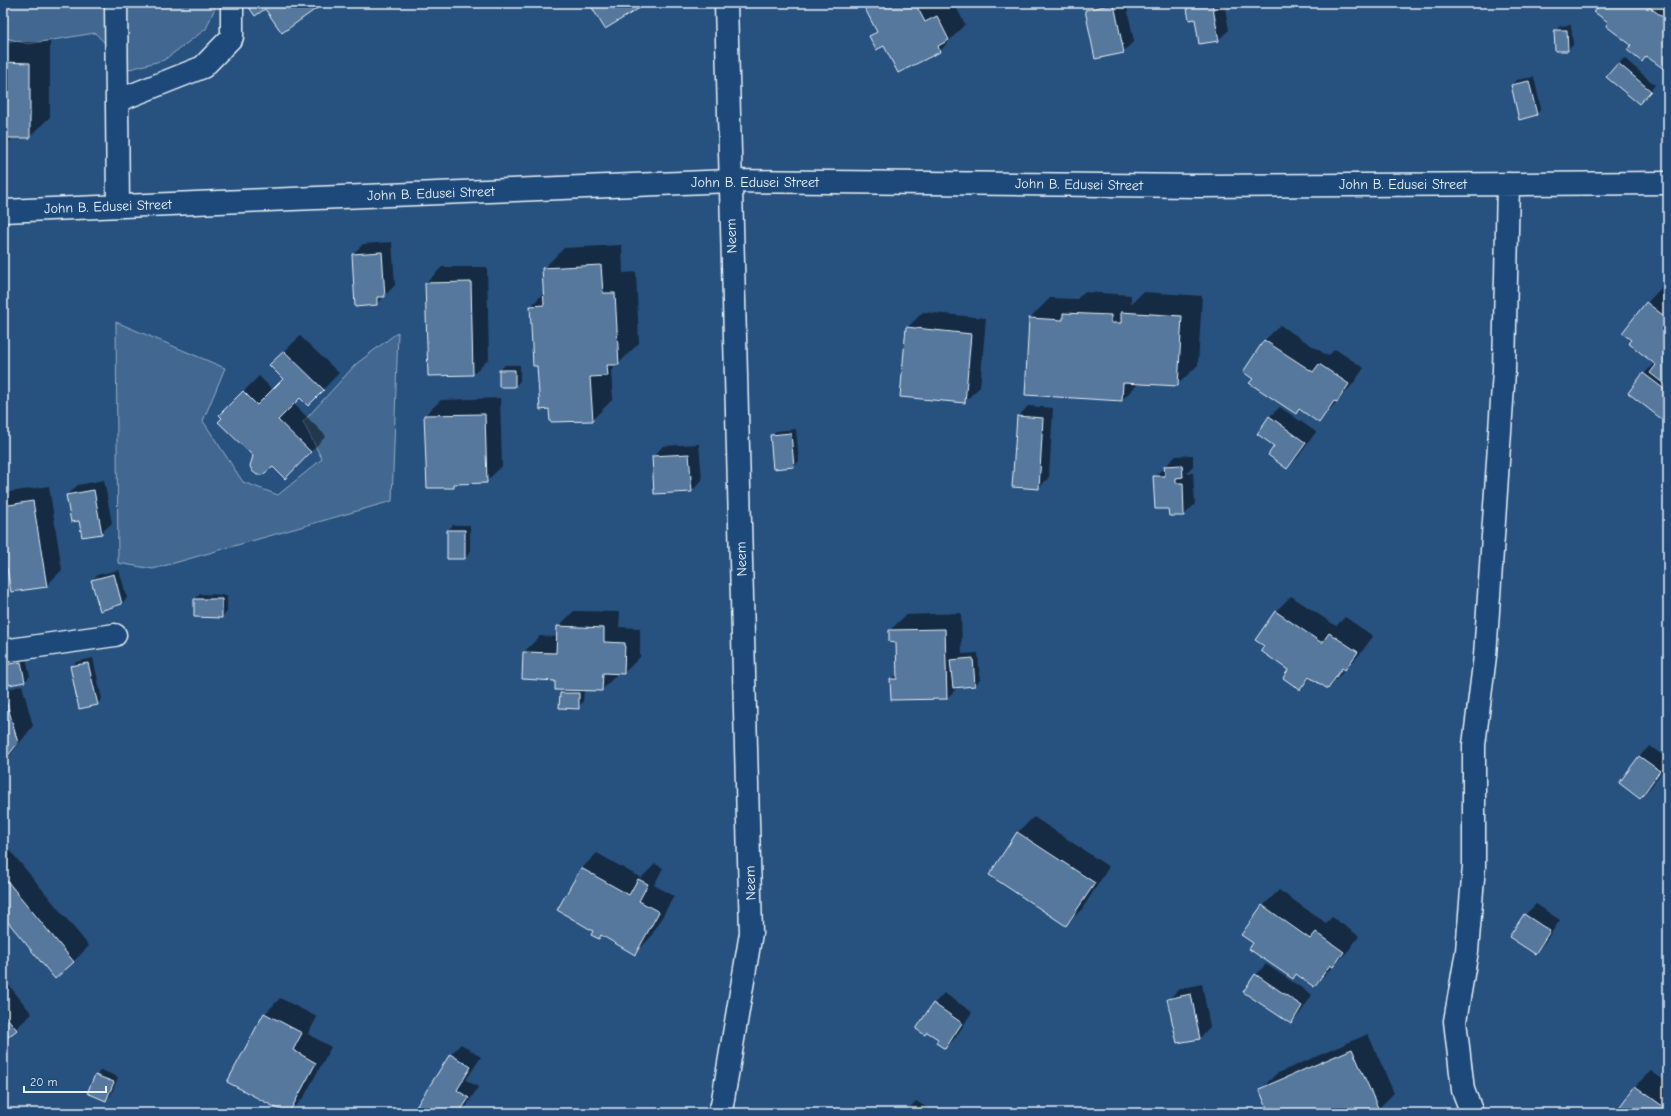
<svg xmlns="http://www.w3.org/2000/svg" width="1671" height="1116" viewBox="0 0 1671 1116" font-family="'Comic Neue',sans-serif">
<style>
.green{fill:#436891;stroke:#96acc4}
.shadow{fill:#0007}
.building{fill:#57789d;stroke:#e8f1f8}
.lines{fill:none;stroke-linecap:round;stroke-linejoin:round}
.minor-casing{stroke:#e8f1f8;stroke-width:25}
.minor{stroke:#1f4a7a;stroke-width:22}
.labels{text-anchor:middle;stroke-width:4;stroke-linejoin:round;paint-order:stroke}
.street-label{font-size:14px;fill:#e8f1f8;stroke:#1f4a7a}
</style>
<rect width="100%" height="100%" fill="#27517f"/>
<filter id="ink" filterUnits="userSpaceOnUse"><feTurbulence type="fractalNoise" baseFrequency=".025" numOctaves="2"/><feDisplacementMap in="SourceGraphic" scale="8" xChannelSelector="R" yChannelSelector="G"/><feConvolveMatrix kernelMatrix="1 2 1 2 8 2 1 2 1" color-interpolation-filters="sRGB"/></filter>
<g filter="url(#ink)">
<path class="green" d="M3,3H217L206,29L164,60L130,69L95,33L28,44L3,37Z
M116,322L225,368L203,421L243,482L278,495L322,459L303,422L356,364L398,332L392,501L153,569L118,563Z"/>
<path class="shadow" d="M863,3H939L941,7L948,3H954L965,24L940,51L885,45L870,36L877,30Z
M1093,3H1126L1134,41L1123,52L1086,10Z
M1187,3H1224L1229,30L1218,40Z
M1352,3H1360L1354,7Z
M1602,3H1668V70L1647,55L1642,60L1633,44L1610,22Z
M1571,25L1573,45L1568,50L1555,31L1560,26Z
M3,42H50V117L29,137H13L3,150Z
M1624,58L1655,85L1644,98L1608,76Z
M1534,77L1541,109L1536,114L1512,85L1517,80Z
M392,242L395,285L377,304L353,254L363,244Z
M622,245L623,273L636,272L639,343L611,371L613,399L592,420L550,408L538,365L531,306L544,293L543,269L564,248Z
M442,267H487L489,359L473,374L429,375L426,283Z
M1662,287L1668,292V422L1644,374L1654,363L1632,339L1647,303Z
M1084,292L1131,295V302L1132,303L1143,292L1202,296L1198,365L1177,385L1139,383L1122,400L1030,318L1050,298L1077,299Z
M923,312L986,318L980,387L964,402L907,328Z
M1280,325L1328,356L1335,349L1364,368L1352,385L1319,421L1300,408L1296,412L1244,372L1265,340Z
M300,336L339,373L308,405L300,397L293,403L326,436L301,462L273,466L254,456L220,415L259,376L273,390L284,379L271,365Z
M505,365H520V381L515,386L500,370Z
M500,398L502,466L486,482H458L453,487L425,415L441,400Z
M1028,406L1053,408L1049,477L1039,488L1018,417Z
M1280,407L1316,432L1298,457L1287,468L1276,446L1269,417Z
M796,429L799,461L794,466L771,436L776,431Z
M699,444L702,480L692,491L655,493L653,457L663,446Z
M1193,455V466L1186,473H1193L1195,504L1184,515H1170L1169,508L1154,477L1176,456Z
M104,480L112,523L101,533L67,495L78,485Z
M49,486L62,570L46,586L8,567L3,568V493Z
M453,525H470V553L465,558L448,530Z
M119,570L127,598L122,603L100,609L92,580L97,575Z
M200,594L227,595V612L222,617L195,599Z
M1291,596L1336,626L1345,617L1373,636L1361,653L1328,688L1311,677L1300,688L1290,669L1275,612Z
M574,611L620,612L619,627L640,628V657L624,673H618L602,690L584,689L583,702L578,708L561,693L565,689L556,680L524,652L540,636L558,637V627Z
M961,613L962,654L978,653L980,680L975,685L959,686L947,698L891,679L898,673L897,642L890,630L906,615Z
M26,658L30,676L25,681L10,684L6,666L11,661Z
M93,658L102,699L97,704L71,667L76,662Z
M22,685L33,726L3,764V691Z
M1650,746L1668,759V763L1651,787L1640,798L1639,756Z
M1034,817L1109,867L1082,909L1066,925L990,874L1018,832Z
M3,842L89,946L73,962L3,915Z
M597,853L641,878L655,864L663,868L654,885L674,896L650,938L635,953L602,935L598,938L594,930L558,910L582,868Z
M1279,890L1326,923L1332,917L1359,936L1349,950L1314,986L1297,974L1293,978L1254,943L1242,935L1263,906Z
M1536,904L1560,920L1545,942L1535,953L1525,915Z
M1266,964L1312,995L1301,1012L1291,1023L1256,975Z
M4,979L32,1014L3,1040V980Z
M1202,984L1210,1027L1200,1038L1177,1042L1168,1000L1179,989Z
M944,993L972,1012L956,1037L945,1048L939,1039L928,1031L925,1034L934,1004Z
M280,998L317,1017L308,1034L331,1047L304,1097L289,1113L265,1014Z
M1368,1034L1394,1093L1378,1109L1369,1113H1270L1260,1090L1276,1074Z
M461,1044L481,1057L466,1080L478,1087L466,1107L460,1113H413L451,1054Z
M101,1070L118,1077L111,1095L106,1100L96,1076Z
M1651,1071L1668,1083V1113H1617L1635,1086Z
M916,1101L935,1113H905Z"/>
<path class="building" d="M246,3H318L320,6L282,33L265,9L255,16Z
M589,3H642L643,6L605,29Z
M862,3H915L925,22L937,16L949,40L938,46L940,52L898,73L884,46L876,50L869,36L877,32Z
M1186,3H1212L1219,41L1199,44L1195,19L1189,20Z
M1601,3H1644L1668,21V72L1646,56L1642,62L1627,50L1631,45L1606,26L1608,22L1594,12Z
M1114,4L1124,53L1095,59L1085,10Z
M1554,30H1567L1568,51H1555Z
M3,62L30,63V138H7V145H3Z
M1618,63L1651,91L1639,104L1606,77Z
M1529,81L1537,115L1519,120L1511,85Z
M382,252L385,297H377V305L355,307L352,254Z
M601,265L603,293H615L619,365H607L608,376L590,377L593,421L550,422L549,409L540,410L537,366H533L530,306L544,305L542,268Z
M471,282L473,375L428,376L425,283Z
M1646,302L1668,319V387L1650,373L1656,365L1628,343L1631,340L1622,333Z
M1121,312L1182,316L1178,386L1123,383L1122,401L1025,395L1029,318L1063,320V313L1111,315V323H1121Z
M906,327L971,334L965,403L900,397Z
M1264,340L1313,372L1319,364L1349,384L1337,402L1334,401L1319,423L1299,409L1296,414L1249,383L1253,379L1243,372Z
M284,351L324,390L308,406L300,398L278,420L311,452L285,479L273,467L262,475H257L252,471L250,466L253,456L218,422L222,418L219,415L243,391L257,405L283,379L269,365Z
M499,370H515V387H499Z
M1643,373L1668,392V424L1628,393Z
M485,414L487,483L454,484V488H427L424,415Z
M1017,416L1043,418L1039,489L1012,487Z
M1269,416L1306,443L1287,469L1268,455L1274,446L1257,434Z
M791,433L794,467L773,469L770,435Z
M689,454L692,492L654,494L652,456Z
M1182,465L1183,477L1176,478V483H1183L1184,516H1169L1168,509H1155L1153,476H1165L1164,466Z
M94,490L102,534L82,537L79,521L71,522L66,495Z
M33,501L47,587L11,592L7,568L3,569V506Z
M447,530H465V559H447Z
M114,574L122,604L100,611L91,580Z
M194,599H222V618L194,617Z
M1275,611L1322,643L1329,633L1358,652L1345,670L1342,668L1328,689L1309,677L1300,690L1283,678L1288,670L1261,651L1264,646L1255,640Z
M557,626L604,628V642L625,643L624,674L603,673L602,691L555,690V681L522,679L523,652L556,653Z
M945,629L947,699L891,700L890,679H897L896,643L889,642V630Z
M973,658L975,686L953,688L950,660Z
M21,662L25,682L9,685L4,665Z
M88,663L98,705L79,709L70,666Z
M560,693H579V709L559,708Z
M6,700L18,743L3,762V701Z
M1639,756L1660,771L1640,799L1619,783Z
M1017,832L1095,883L1066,926L989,875Z
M581,868L629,895L638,879L648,884L639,901L659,912L635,955L601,935L599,939L591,935L593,931L557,910Z
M3,876L74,962L55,979L3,916Z
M1262,905L1310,939L1316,932L1344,952L1333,967L1330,965L1314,987L1296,974L1293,979L1249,949L1253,943L1241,935Z
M1524,914L1550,931L1535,954L1509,937Z
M1255,974L1302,1006L1291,1024L1243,992Z
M1191,994L1200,1039L1177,1043L1167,999Z
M933,1003L962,1023L945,1049L936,1043L938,1039L927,1032L925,1035L916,1029Z
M3,1013L17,1030L3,1041Z
M264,1013L302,1033L293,1050L316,1063L289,1113H286L227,1082Z
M1352,1049L1379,1110L1371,1113H1269L1259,1089Z
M450,1054L471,1067L457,1090L469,1098L459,1113H412Z
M95,1075L114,1082L106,1101L87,1093Z
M1635,1086L1664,1107L1659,1113H1615Z"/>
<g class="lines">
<g class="minor-casing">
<path id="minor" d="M116,3L118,206
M117,101L203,67L232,37V3
M3,211L730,181L1199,186L1668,183
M3,651L115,635
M719,1113L722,1105L751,933L726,3
M1472,1113L1463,1090L1455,1021L1467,951L1474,866V745L1485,656L1504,371L1508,184"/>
</g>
<use href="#minor" class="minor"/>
</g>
</g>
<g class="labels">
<g class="street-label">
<text x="755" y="187">John B. Edusei Street</text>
<text transform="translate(1079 184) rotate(1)" y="5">John B. Edusei Street</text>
<text x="1403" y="189">John B. Edusei Street</text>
<text transform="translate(431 193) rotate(-2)" y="5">John B. Edusei Street</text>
<text transform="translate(108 206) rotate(-2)" y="5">John B. Edusei Street</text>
<text transform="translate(731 236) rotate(-92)" y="5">Neem</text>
<text transform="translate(741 559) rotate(-92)" y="5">Neem</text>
<text transform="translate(750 883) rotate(-92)" y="5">Neem</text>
</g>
</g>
<rect width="1671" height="1116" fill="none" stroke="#1f4a7a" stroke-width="16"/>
<rect x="8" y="8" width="1655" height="1100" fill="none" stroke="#e8f1f8" stroke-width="1.5" filter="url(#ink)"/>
<path d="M24 1086v6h82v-6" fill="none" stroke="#e8f1f8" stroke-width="2"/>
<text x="30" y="1086" font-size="12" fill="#e8f1f8" stroke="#1f4a7a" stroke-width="3" paint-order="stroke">20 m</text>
</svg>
